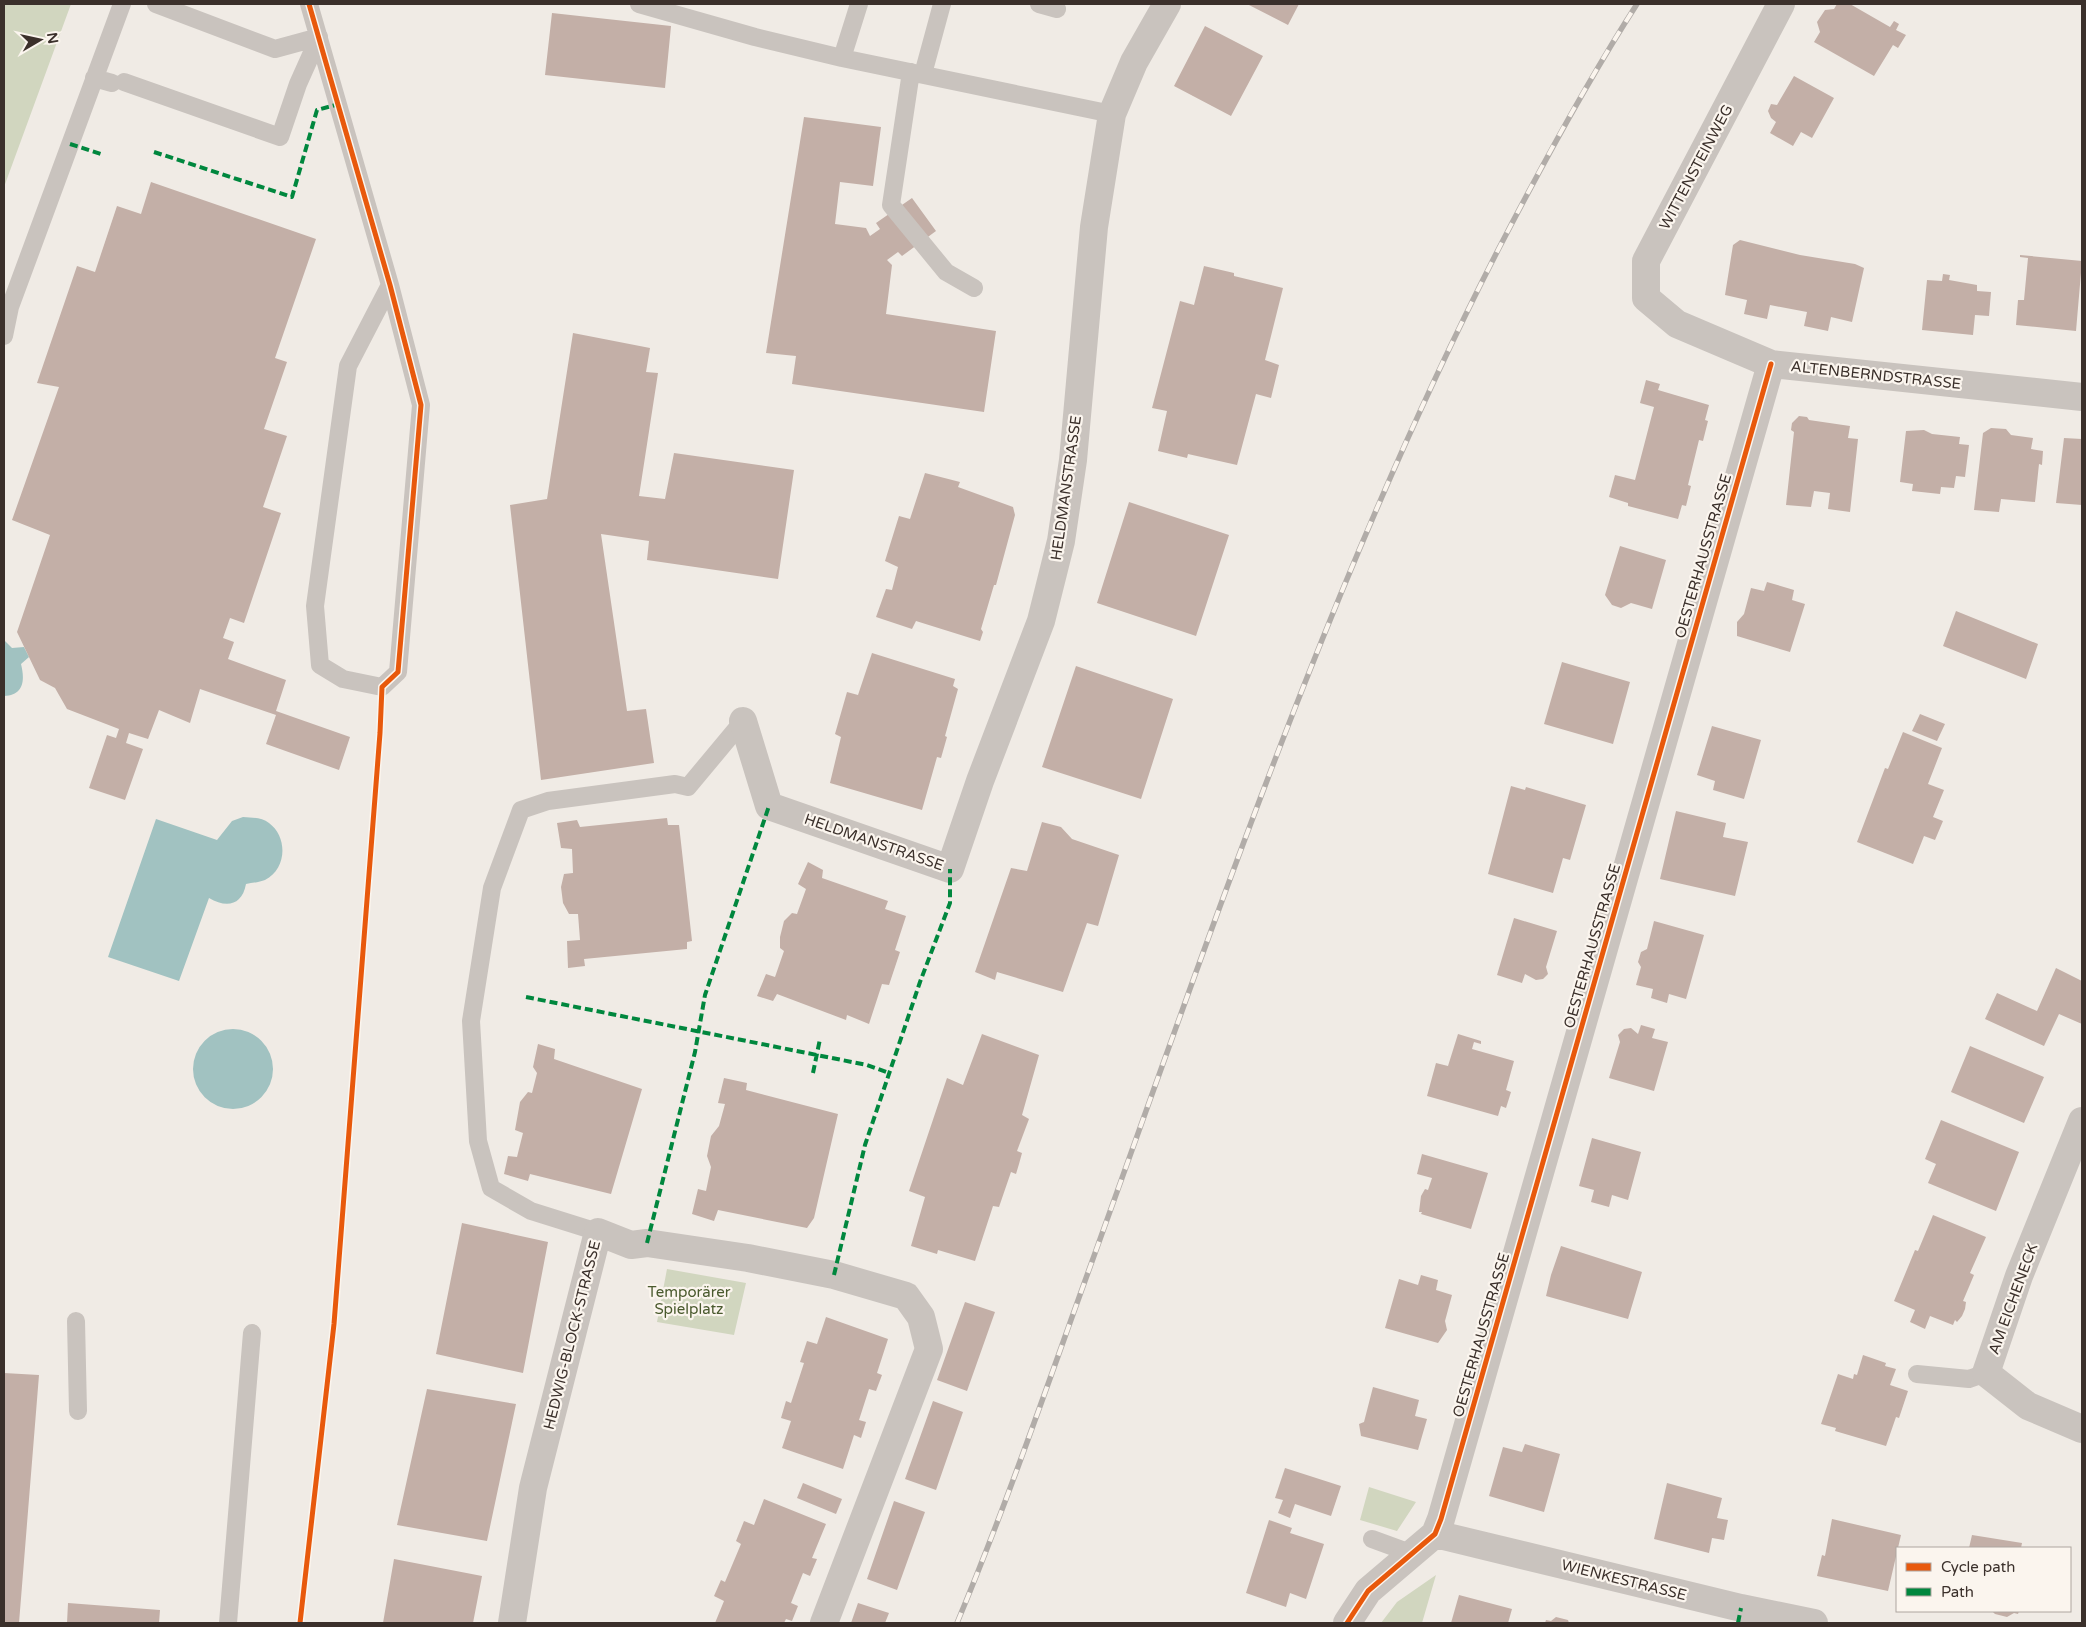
<svg xmlns="http://www.w3.org/2000/svg" width="2086" height="1627" viewBox="0 0 2086 1627" font-family="'Varela Round',sans-serif">
<style>
.green{fill:#d1d6bf}
.water{fill:#a1c2c1}
.building{fill:#c3afa7}
.lines{fill:none;stroke-linecap:round;stroke-linejoin:round}
.service{stroke:#c9c3be;stroke-width:18}
.minor{stroke:#c9c3be;stroke-width:28}
.rail-casing{stroke:#b1aca8;stroke-width:5.5}
.rail{stroke:#fbf5ee;stroke-width:4;stroke-dasharray:11;stroke-linecap:butt}
.quiet{stroke:#00873e;stroke-width:4;stroke-dasharray:8 4;stroke-linecap:butt}
.cycleway-casing{stroke:#fbf5ee;stroke-width:8}
.cycleway{stroke:#e8590c;stroke-width:5}
.labels{text-anchor:middle;stroke-width:4.5;stroke-linejoin:round;paint-order:stroke}
.street-label{font-size:15px;fill:#3b302b;stroke:#fbf5ee}
.park-label{font-size:15px;fill:#4a5a2e;stroke:#fbf5ee}
</style>
<rect width="100%" height="100%" fill="#f0ebe5"/>
<path class="green" d="M4,4H71L4,187Z
M667,1269L746,1283L734,1335L657,1322Z
M1369,1487L1416,1502L1397,1531L1360,1520Z
M1436,1575L1422,1623H1381L1397,1602Z"/>
<path class="water" d="M4,640L12,648L24,647L29,657L21,664C25,680 24,695 4,696Z
M243,817C253,818 262,817 269,823C288,837 287,869 265,880C260,882 252,883 246,884C242,906 226,908 209,898L179,981L108,957L156,819L217,840L232,821Z
M193 1069a40 40 0 1 1 80 0a40 40 0 1 1-80 0Z"/>
<path class="building" d="M1247,4H1299L1288,25Z
M1837,4H1850L1890,27L1894,21L1899,24L1896,30L1906,35L1898,48L1893,45L1874,76L1814,42L1820,32L1817,22L1825,10L1834,9Z
M552,13L671,26L665,88L545,75Z
M1205,26L1263,56L1231,116L1174,86Z
M1794,76L1834,98L1812,138L1801,132L1793,146L1770,133L1776,122L1771,118L1768,111L1771,104L1777,105Z
M804,117L881,127L873,186L840,182L835,224L866,228L870,236L880,229L876,223L912,198L936,231L902,256L898,252L887,260L892,265L886,314L996,331L984,412L792,384L796,356L766,353Z
M151,182L316,239L275,358L287,362L264,429L287,436L263,507L281,513L244,623L230,618L223,638L234,642L228,659L286,680L276,711L350,737L339,770L266,744L276,715L200,689L190,723L159,710L148,739L129,733L126,743L143,749L125,800L89,788L107,735L116,738L119,729L67,709L55,688L40,680L17,632L50,535L12,520L59,387L37,383L77,266L95,272L117,206L141,214Z
M1740,240L1800,255L1855,264L1864,268L1852,322L1831,317L1828,331L1804,326L1807,312L1770,305L1767,319L1744,314L1747,300L1725,295L1733,245Z
M2020,255L2082,261L2076,331L2016,325L2018,300H2024L2028,258L2020,257Z
M1204,266L1234,273V276L1283,288L1265,360L1279,365L1271,398L1256,394L1237,465L1188,454L1187,458L1158,451L1167,411L1152,408L1180,301L1194,305Z
M1943,274L1950,275L1949,280L1977,285V291L1991,292L1989,316L1975,315L1973,335L1922,330L1927,280L1942,281Z
M573,333L650,348L646,372L658,373L639,496L665,499L674,453L794,470L778,579L647,560L649,541L601,534L627,711L646,709L654,763L541,780L510,505L547,499Z
M1646,380L1660,384L1658,390L1709,405L1705,420L1708,421L1703,441L1699,440L1688,485L1691,486L1686,506L1682,505L1678,519L1628,506V503L1609,497L1615,475L1635,480L1654,407L1640,403Z
M1799,416L1807,417L1809,420L1850,426L1848,438L1858,439L1850,512L1828,509L1830,493L1814,491L1811,507L1786,505L1794,432L1791,430L1792,423Z
M1991,428L2006,429L2011,435L2033,438L2031,449L2043,451L2042,465L2039,464L2035,502L2001,499L1999,512L1974,510L1983,433Z
M1924,430L1932,434L1960,437L1959,444L1969,445L1965,477L1956,476L1954,488L1941,487L1940,494L1912,491L1913,484L1900,482L1906,431Z
M2064,438L2082,439V505L2056,503Z
M925,473L960,482L958,487L1013,507L1015,515L996,585H994L981,629L983,632L980,641L916,621L912,629L876,617L886,589L892,590L898,567L885,561L899,516L910,519Z
M1129,502L1229,535L1196,636L1097,603Z
M1620,546L1666,560L1652,609L1631,603L1621,608L1612,605L1605,595Z
M1767,582L1794,590L1792,600L1805,604L1790,652L1737,636V622L1744,614L1751,588L1764,591Z
M1956,611L2038,644L2026,679L1943,646Z
M872,653L955,679L953,686L958,689L945,736L947,737L941,758L937,757L922,810L830,783L841,737L835,734L847,692L858,695Z
M1562,662L1630,682L1613,744L1544,724Z
M1076,666L1173,699L1141,799L1042,767Z
M1920,714L1945,724L1937,741L1912,731Z
M1712,726L1761,740L1744,799L1713,790L1715,781L1697,775Z
M1903,732L1942,748L1928,784L1944,790L1933,817L1943,821L1935,840L1924,836L1913,864L1857,842L1885,768L1888,769Z
M1511,786L1525,790L1526,787L1586,805L1570,860L1563,858L1553,893L1488,874Z
M1676,811L1726,823L1723,837L1748,842L1735,896L1660,879Z
M667,818L668,825H679L692,941L687,942V949L584,959L585,966L568,968L567,941L580,940L578,914H569L563,903L561,887L564,874L573,873L572,849L561,848L557,823L577,820L580,827Z
M1042,822L1061,827L1072,839L1119,855L1098,926L1087,923L1063,992L997,972L995,980L975,972L1011,868L1027,871Z
M808,862L823,870L822,878L888,901L885,909L906,916L895,950L900,952L889,985L882,984L869,1024L847,1015L846,1020L777,994L773,1001L757,996L766,974L775,977L784,951L780,948V937L784,921L792,913L797,914L806,889L798,884Z
M1514,918L1557,931L1546,967L1548,974L1543,979L1536,980L1525,974L1522,983L1497,975Z
M1654,921L1704,935L1686,999L1669,994L1667,1003L1651,998L1653,989L1636,985L1641,967L1638,962L1641,952L1647,949Z
M2056,968L2082,981V1024L2059,1014L2044,1046L1985,1019L1997,993L2037,1011Z
M1641,1025L1655,1029L1652,1038L1668,1042L1654,1091L1609,1078L1620,1042L1618,1035L1624,1029L1631,1028L1638,1034Z
M982,1034L1039,1055L1022,1115L1029,1119L1017,1151L1022,1153L1019,1164L1016,1174L1011,1172L999,1207L993,1206L975,1261L938,1250L937,1254L911,1246L925,1197L909,1191L947,1078L963,1085Z
M1458,1034L1481,1041V1044L1474,1042L1472,1049L1514,1061L1506,1090L1511,1092L1506,1108L1501,1106L1498,1116L1427,1096L1436,1063L1448,1066Z
M538,1044L555,1049L554,1059L642,1089L611,1194L530,1174L528,1181L504,1174L508,1156L517,1157L523,1133L515,1130L520,1102L528,1092L532,1093L537,1073L533,1067Z
M1970,1046L2044,1077L2024,1123L1951,1092Z
M724,1078L747,1083L746,1090L838,1114L814,1218L807,1228L718,1210L714,1221L692,1214L698,1189L706,1191L711,1167L707,1156L711,1136L719,1126L725,1104L718,1103Z
M1941,1120L2019,1152L1996,1211L1928,1183L1936,1164L1925,1159Z
M1592,1138L1641,1152L1628,1200L1612,1195L1609,1207L1591,1202L1594,1190L1579,1186Z
M1422,1154L1488,1173L1471,1229L1421,1214L1422,1212H1419L1421,1196L1425,1189L1428,1190L1432,1178L1417,1174Z
M1933,1215L1986,1237L1970,1273L1974,1275L1963,1301L1966,1302L1965,1309L1962,1316L1957,1322L1955,1320L1953,1325L1930,1316L1925,1329L1910,1322L1915,1310L1894,1301L1915,1250L1918,1251Z
M462,1223L548,1242L523,1373L436,1354Z
M1561,1246L1642,1272L1628,1319L1546,1296L1551,1275Z
M1421,1275L1438,1280L1436,1290L1452,1295L1445,1321L1447,1330L1438,1343L1385,1328L1399,1279L1418,1285Z
M965,1302L995,1312L967,1391L937,1380Z
M826,1317L888,1339L877,1373L882,1375L876,1391L869,1389L859,1420L866,1422L861,1438L854,1435L843,1469L782,1448L791,1421L781,1418L786,1401L791,1403L804,1363L800,1362L807,1341L817,1344Z
M1863,1355L1886,1363L1885,1366L1896,1369L1890,1385L1908,1391L1899,1418L1896,1417L1886,1446L1835,1431L1836,1428L1821,1424L1838,1374L1853,1379L1854,1374L1857,1375Z
M4,1373L39,1375L19,1623H4Z
M1373,1387L1419,1400L1415,1416L1427,1419L1418,1450L1361,1436L1359,1424L1364,1422Z
M427,1389L516,1404L487,1541L397,1525Z
M933,1401L963,1412L936,1490L905,1479Z
M1525,1444L1560,1454L1544,1512L1489,1496L1503,1447L1522,1452Z
M1285,1468L1341,1486L1331,1516L1295,1504L1290,1518L1278,1513L1283,1500L1275,1498Z
M803,1483L842,1499L836,1514L797,1498Z
M1667,1483L1722,1498L1717,1518L1728,1520L1724,1540L1712,1538L1709,1553L1654,1539Z
M764,1499L826,1524L812,1558L817,1559L810,1576L803,1573L791,1603L798,1606L792,1621L786,1619L784,1623H715L724,1601L714,1596L721,1580L725,1582L741,1544L736,1541L744,1521L754,1525Z
M894,1501L925,1512L897,1590L867,1579Z
M1832,1519L1901,1535L1888,1591L1817,1576L1822,1555L1825,1556Z
M1269,1520L1292,1528L1290,1533L1324,1544L1306,1599L1290,1593L1286,1607L1246,1593Z
M1972,1535L2022,1543L2021,1548H1969Z
M394,1559L482,1576L473,1623H383Z
M1459,1595L1512,1609L1508,1623H1451Z
M68,1603L160,1610L159,1623H67Z
M858,1603L889,1613L885,1623H851Z
M1992,1611H2019L2018,1614L2014,1613L2007,1617L1995,1614Z
M1556,1617L1568,1620L1569,1623H1545L1546,1620L1551,1621Z"/>
<g class="lines">
<path class="service" d="M156,4L275,49L319,37
M309,4L390,285L421,405L398,672L382,687L343,679L320,665L315,606L348,366L390,285
M639,4L755,37L842,58L1112,114
M1039,4L1057,9
M842,58L859,4
M911,72L891,205L946,272L974,288
M923,74L942,4
M94,78L112,83
M124,82L280,137L298,84L319,37
M4,336L10,307L122,4
M598,1232L531,1211L491,1188L478,1141L471,1021L492,888L521,810L548,801L675,784L688,787L743,721
M76,1321L78,1411
M1917,1374L1969,1379L1986,1373
M1372,1539L1413,1554
M228,1623L252,1333"/>
<path class="minor" d="M1781,4L1646,261V298L1677,324L1771,364L2082,397
M743,721L769,806L950,869L980,781L1041,621L1061,541L1073,460L1094,227L1112,114L1134,62L1167,4
M2082,1121L2019,1276L1986,1373L2028,1406L2082,1429
M1435,1534L1741,1608L1814,1623
M512,1623L533,1488L598,1232L631,1245L647,1243L748,1258L834,1275L906,1296L921,1317L929,1349L824,1623
M1347,1623L1368,1591L1435,1534L1441,1519L1771,364"/>
<g class="rail-casing">
<path id="rail" d="M957,1623C1006,1506 1047,1386 1090,1267C1214,924 1331,576 1498,250C1541,167 1586,83 1637,4"/>
</g>
<use href="#rail" class="rail"/>
<path class="quiet" d="M70,144L101,154
M154,152L292,197L317,110L339,104
M526,997L867,1065L889,1073
M813,1073L820,1039
M647,1243L695,1052L705,995L769,806
M834,1275L865,1145L920,982L950,903V869
M1738,1623L1741,1608"/>
<g class="cycleway-casing">
<path id="cycleway" d="M300,1623L334,1324L380,733L382,687L398,672L421,405L390,285L309,4
M1347,1623L1368,1591L1435,1534L1441,1519L1771,364"/>
</g>
<use href="#cycleway" class="cycleway"/>
</g>
<g class="labels">
<g class="street-label">
<text transform="translate(1696 167) rotate(-62)" y="5">WITTENSTEINWEG</text>
<text transform="translate(1876 375) rotate(6)" y="5">ALTENBERNDSTRASSE</text>
<text transform="translate(1066 488) rotate(-82)" y="5">HELDMANSTRASSE</text>
<text transform="translate(1703 556) rotate(-74)" y="5">OESTERHAUSSTRASSE</text>
<text transform="translate(874 842) rotate(19)" y="5">HELDMANSTRASSE</text>
<text transform="translate(1592 946) rotate(-74)" y="5">OESTERHAUSSTRASSE</text>
<text transform="translate(2013 1299) rotate(-70)" y="5">AM EICHENECK</text>
<text transform="translate(572 1335) rotate(-76)" y="5">HEDWIG-BLOCK-STRASSE</text>
<text transform="translate(1481 1335) rotate(-74)" y="5">OESTERHAUSSTRASSE</text>
<text transform="translate(1624 1580) rotate(14)" y="5">WIENKESTRASSE</text>
</g>
<g class="park-label">
<text x="689" y="1297">Temporärer<tspan x="689" dy="17">Spielplatz</tspan></text>
</g>
</g>
<rect width="2086" height="1627" fill="none" stroke="#3b302b" stroke-width="10"/>
<rect x="1896" y="1547" width="175" height="65" fill="#fbf5ee" stroke="#aea6a0"/>
<rect x="1906" y="1563" width="25" height="8" fill="#e8590c" stroke="#aea6a0"/>
<text x="1941" y="1572" font-size="15" fill="#3b302b">Cycle path</text>
<rect x="1906" y="1588" width="25" height="8" fill="#00873e" stroke="#aea6a0"/>
<text x="1941" y="1597" font-size="15" fill="#3b302b">Path</text>
<g transform="translate(40 40) rotate(81)" stroke="#fbf5ee" stroke-width="4" paint-order="stroke">
<path d="M0-4L9 19L0 12L-9 19Z" fill="#3b302b"/>
<text y="-8" font-size="14" font-weight="bold" text-anchor="middle" fill="#3b302b">N</text>
</g>
</svg>
